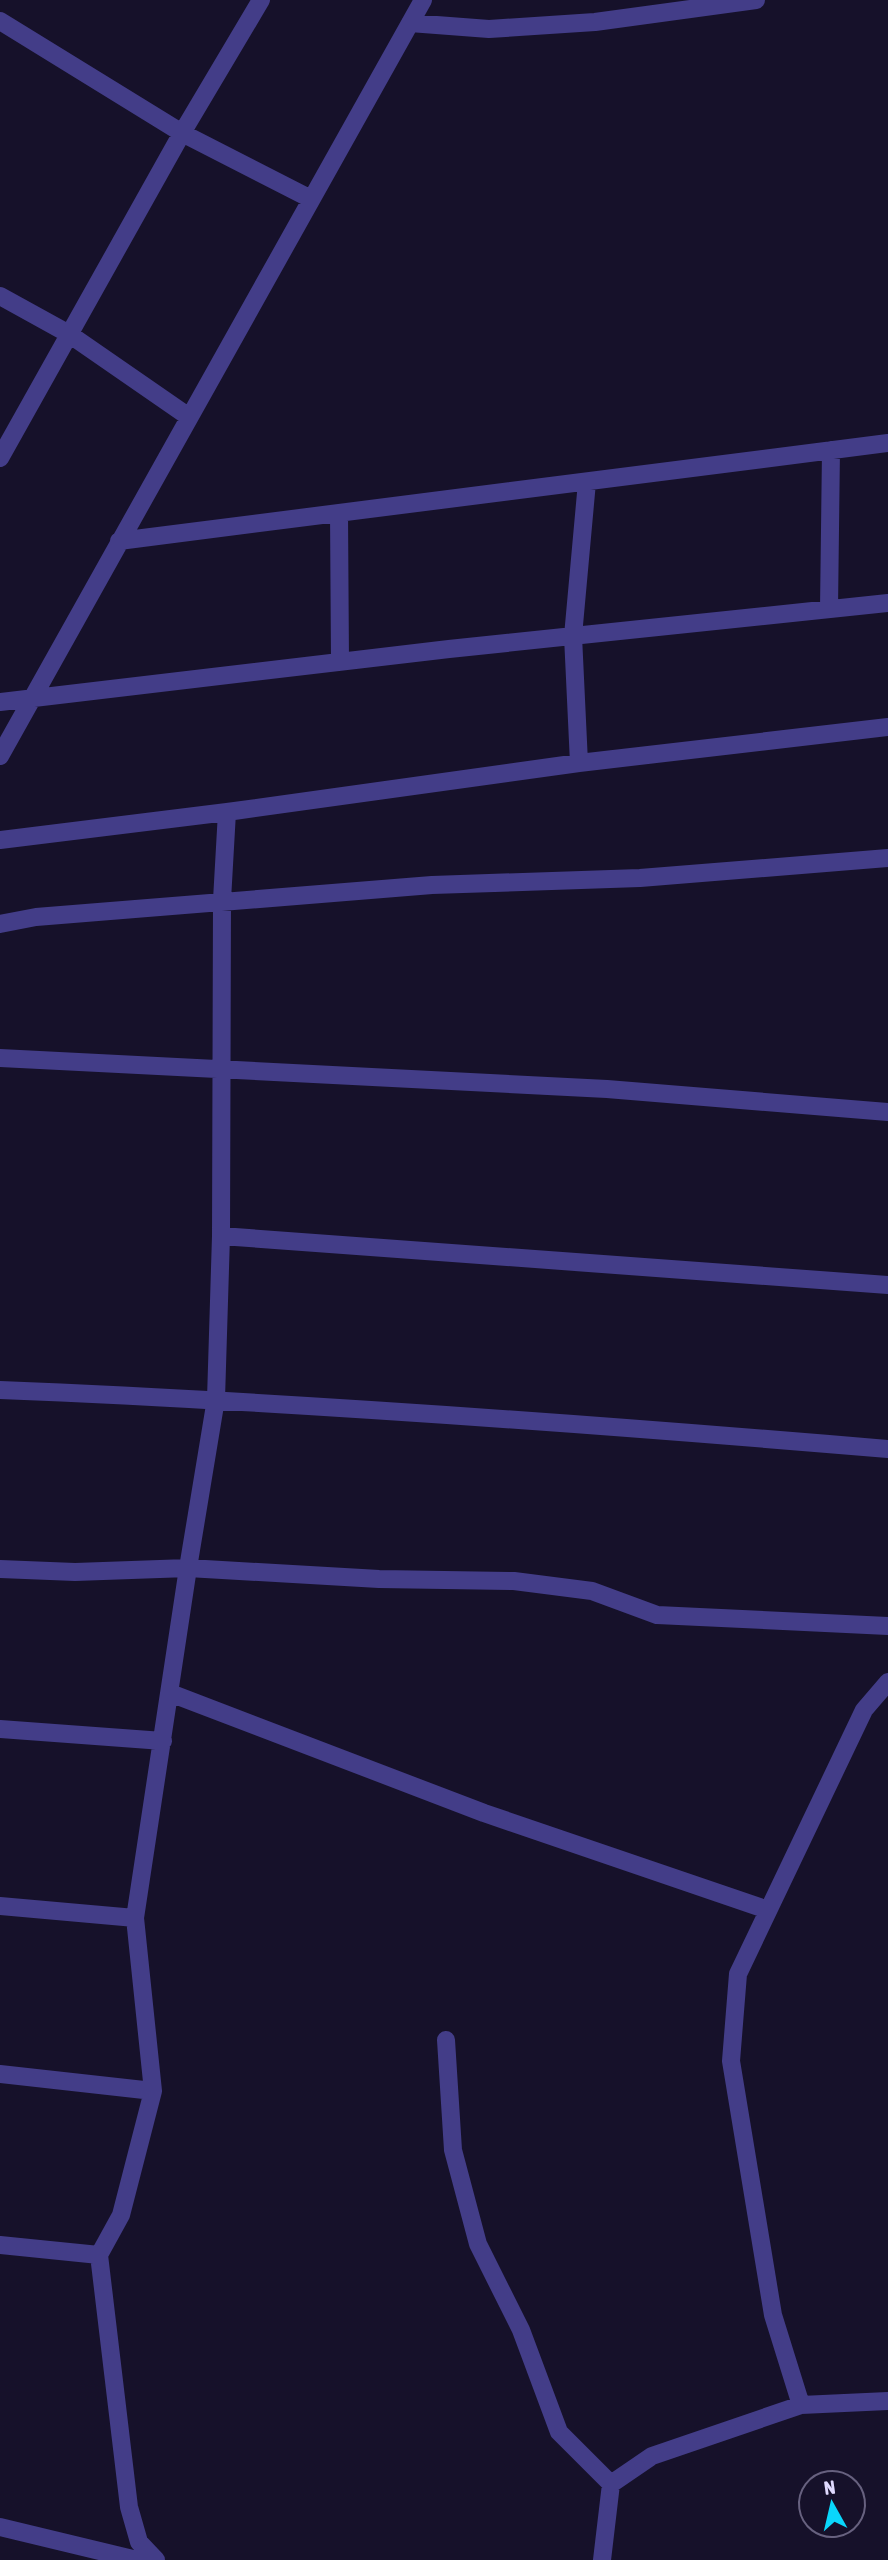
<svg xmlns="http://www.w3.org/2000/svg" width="888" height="2560" viewBox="0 0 888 2560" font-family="'Asap Condensed',sans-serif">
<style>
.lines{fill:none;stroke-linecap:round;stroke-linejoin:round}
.minor{stroke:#433d88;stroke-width:18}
</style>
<rect width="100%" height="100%" fill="#16112a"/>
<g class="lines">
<path class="minor" d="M0,21L182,133L311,199
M410,23L489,29L595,22L756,0
M0,296L69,334L189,417
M0,458L182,133L261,0
M339,513L340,662
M119,541L888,443
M829,609L831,450
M0,702L449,649L888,603
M0,756L423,0
M579,763L573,636L587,482
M0,840L227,812L579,763L888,727
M0,924L36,917L432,885L640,878L888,858
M0,1058L607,1089L888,1112
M221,1236L888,1285
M0,1390C297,1402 592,1424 888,1449
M0,1569L75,1572L188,1568L379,1579L514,1581L592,1591L657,1615L888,1626
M170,1693L484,1813L768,1910
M0,1729L163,1741
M0,1906L135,1918
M446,2040L453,2150L478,2244L521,2330L559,2432L611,2484
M0,2074L153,2091
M0,2245L99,2255
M801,2405L773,2315L731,2061L738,1974L864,1710L888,1682
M0,2527L137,2560
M156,2560L139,2542L129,2507L99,2255L121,2215L153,2091L135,1918L188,1568L216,1399L221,1236L222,900L227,812
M602,2560L611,2484L652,2456L801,2405L888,2401"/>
</g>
<g transform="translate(832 2504) rotate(352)"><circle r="33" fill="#16112a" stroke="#67617f" stroke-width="2"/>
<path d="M0-5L12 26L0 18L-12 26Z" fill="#0ad7fb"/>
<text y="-10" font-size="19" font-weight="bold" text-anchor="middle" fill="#e0dafe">N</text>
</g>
</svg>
